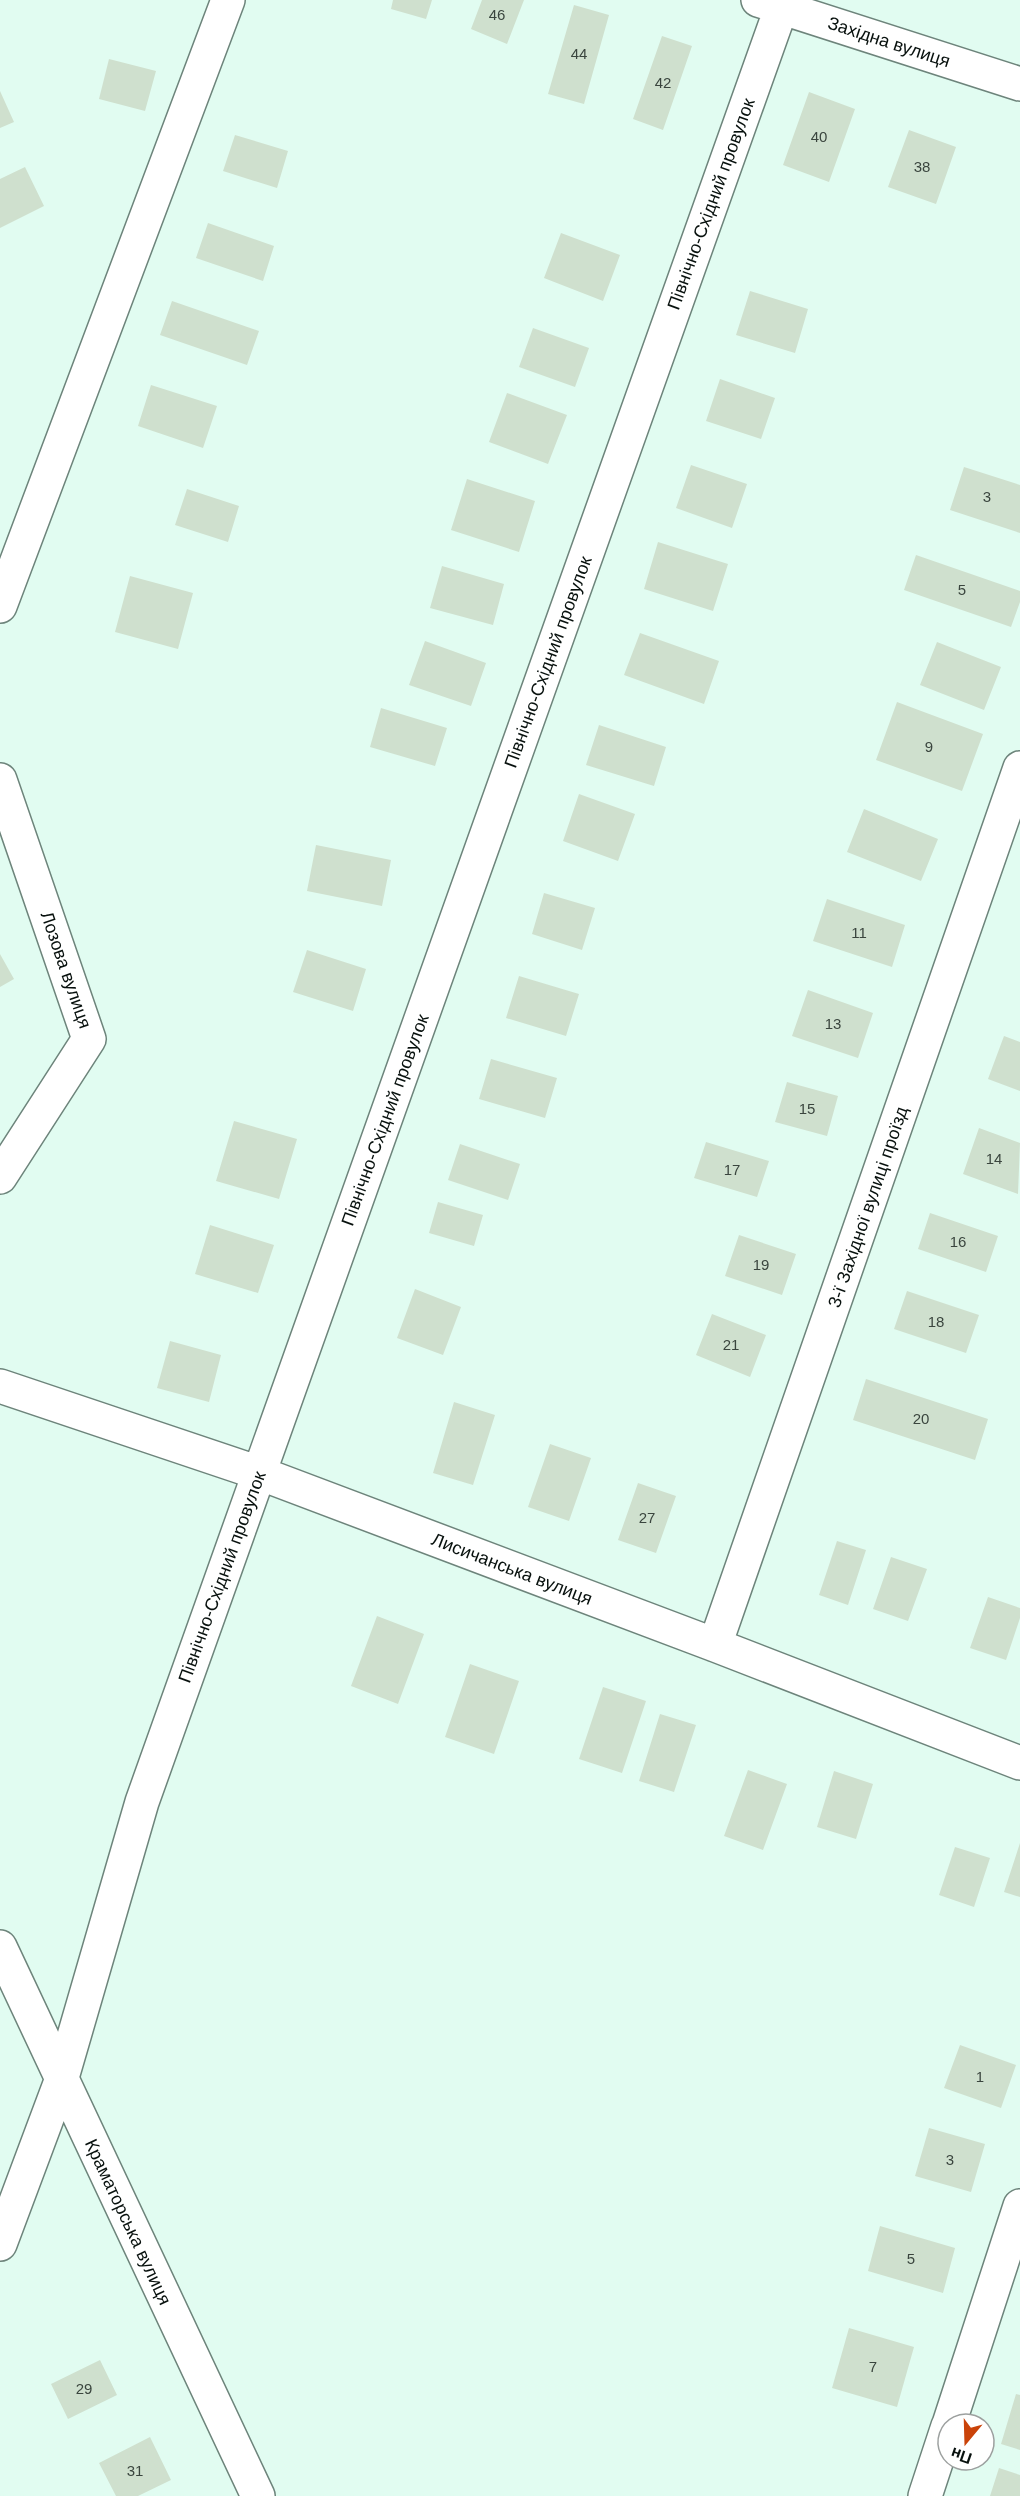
<svg xmlns="http://www.w3.org/2000/svg" width="1020" height="2496" viewBox="0 0 1020 2496" font-family="Arial,sans-serif">
<style>
.building{fill:#cfe0ce}
.lines{fill:none;stroke-linecap:round;stroke-linejoin:round}
.minor-casing{stroke:#6d847b;stroke-width:36}
.minor{stroke:#fff;stroke-width:33}
.labels{text-anchor:middle;stroke-width:5;stroke-linejoin:round;paint-order:stroke}
.number-label{font-size:15px;fill:#3a453e}
.street-label{font-size:18px;fill:#08110e;stroke:#fff}
</style>
<rect width="100%" height="100%" fill="#e1fcf1"/>
<path class="building" d="M393,0H432L426,19L391,9Z
M482,0H524L507,44L471,29Z
M574,5L609,15L584,104L548,94Z
M662,36L692,46L663,130L633,119Z
M109,59L156,71L145,111L99,99Z
M0,91L14,122L0,128Z
M809,92L855,109L829,182L783,165Z
M909,130L956,147L936,204L888,187Z
M235,135L288,151L277,188L223,171Z
M25,167L44,206L0,228V179Z
M208,223L274,246L263,281L196,258Z
M561,233L620,255L603,301L544,278Z
M750,291L808,309L795,353L736,335Z
M172,301L259,331L247,365L160,335Z
M533,328L589,348L575,387L519,367Z
M720,379L775,398L761,439L706,421Z
M151,385L217,406L203,448L138,426Z
M507,393L567,415L548,464L489,442Z
M691,465L747,484L732,528L676,508Z
M964,467L1020,485V533L950,510Z
M467,479L535,501L519,552L451,530Z
M187,489L239,506L228,542L175,525Z
M658,542L728,564L713,611L644,589Z
M916,555L1020,591V602L1011,627L904,590Z
M442,566L504,584L493,625L430,608Z
M130,576L193,593L178,649L115,632Z
M640,633L719,661L704,704L624,675Z
M425,641L486,663L471,706L409,685Z
M937,642L1001,667L984,710L920,685Z
M897,702L983,734L962,791L876,760Z
M381,708L447,728L435,766L370,747Z
M599,725L666,747L654,786L586,765Z
M579,794L635,814L618,861L563,841Z
M864,809L938,839L921,881L847,852Z
M316,845L391,860L382,906L307,891Z
M544,893L595,908L582,950L532,934Z
M827,899L905,925L892,967L813,941Z
M307,950L366,969L353,1011L293,992Z
M0,954L14,979L0,987Z
M519,976L579,994L566,1036L506,1018Z
M808,990L873,1013L858,1058L792,1036Z
M1004,1036L1020,1042V1091L988,1079Z
M491,1059L557,1078L545,1118L479,1099Z
M787,1082L838,1096L827,1136L775,1122Z
M234,1121L297,1139L279,1199L216,1181Z
M979,1128L1020,1143L1018,1194L963,1174Z
M706,1142L769,1161L757,1197L694,1178Z
M460,1144L520,1164L508,1200L448,1180Z
M438,1202L483,1215L474,1246L429,1233Z
M930,1213L998,1236L986,1272L918,1249Z
M210,1225L274,1245L258,1293L195,1274Z
M739,1235L796,1254L782,1295L725,1276Z
M415,1289L461,1307L443,1355L397,1338Z
M907,1291L979,1315L966,1353L894,1329Z
M712,1314L766,1335L750,1377L696,1355Z
M170,1341L221,1355L209,1402L157,1388Z
M866,1379L988,1419L975,1460L853,1420Z
M454,1402L495,1415L473,1485L433,1473Z
M550,1444L591,1458L569,1521L528,1507Z
M638,1483L676,1496L656,1553L618,1540Z
M837,1541L866,1550L848,1605L819,1595Z
M891,1557L927,1569L908,1621L873,1609Z
M988,1597L1020,1608V1618L1006,1660L970,1648Z
M377,1616L424,1634L398,1704L351,1686Z
M470,1664L519,1681L494,1754L445,1737Z
M603,1687L646,1701L622,1773L579,1759Z
M660,1714L696,1725L674,1792L639,1781Z
M748,1770L787,1784L763,1850L724,1836Z
M834,1771L873,1784L856,1839L817,1827Z
M1020,1843V1897L1004,1892Z
M955,1847L990,1858L974,1907L939,1895Z
M960,2045L1016,2065L1001,2108L944,2088Z
M929,2128L985,2144L971,2192L915,2176Z
M880,2226L955,2248L943,2293L868,2271Z
M849,2328L914,2347L897,2407L832,2388Z
M100,2360L117,2395L68,2419L51,2384Z
M1016,2394L1020,2395V2450L1001,2444Z
M150,2437L171,2480L138,2496H116L99,2463Z
M999,2468L1020,2475V2496H990Z"/>
<g class="lines">
<g class="minor-casing">
<path id="minor" d="M758,0L1020,84
M0,606L228,0
M0,780L89,1039L0,1177
M0,1386L259,1473L715,1645L1020,1763
M715,1645L1020,768
M0,1947L258,2496
M0,2244L61,2081L142,1802L784,0
M949,2424L1020,2206
M925,2496L948,2426"/>
</g>
<use href="#minor" class="minor"/>
</g>
<g class="labels">
<g class="number-label">
<text x="497" y="20">46</text>
<text x="579" y="59">44</text>
<text x="663" y="88">42</text>
<text x="819" y="142">40</text>
<text x="922" y="172">38</text>
<text x="987" y="502">3</text>
<text x="962" y="595">5</text>
<text x="929" y="752">9</text>
<text x="859" y="938">11</text>
<text x="833" y="1029">13</text>
<text x="807" y="1114">15</text>
<text x="994" y="1164">14</text>
<text x="732" y="1175">17</text>
<text x="958" y="1247">16</text>
<text x="761" y="1270">19</text>
<text x="936" y="1327">18</text>
<text x="731" y="1350">21</text>
<text x="921" y="1424">20</text>
<text x="647" y="1523">27</text>
<text x="980" y="2082">1</text>
<text x="950" y="2165">3</text>
<text x="911" y="2264">5</text>
<text x="873" y="2372">7</text>
<text x="84" y="2394">29</text>
<text x="135" y="2476">31</text>
</g>
<g class="street-label">
<text transform="translate(889 42) rotate(18)" y="6">Західна вулиця</text>
<text transform="translate(711 204) rotate(-70)" y="6">Північно-Східний провулок</text>
<text transform="translate(548 662) rotate(-70)" y="6">Північно-Східний провулок</text>
<text transform="translate(66 970) rotate(71)" y="6">Лозова вулиця</text>
<text transform="translate(385 1120) rotate(-70)" y="6">Північно-Східний провулок</text>
<text transform="translate(868 1207) rotate(-71)" y="6">3-ї Західної вулиці проїзд</text>
<text transform="translate(512 1569) rotate(21)" y="6">Лисичанська вулиця</text>
<text transform="translate(222 1577) rotate(-70)" y="6">Північно-Східний провулок</text>
<text transform="translate(128 2222) rotate(65)" y="6">Краматорська вулиця</text>
</g>
</g>
<g transform="translate(966 2442) rotate(199)"><circle r="28" fill="#ffffff" stroke="#9ca09f" stroke-width="1.5"/>
<path d="M0-4.5L10 22L0 15L-10 22Z" fill="#ca4309"/>
<text y="-9" font-size="16" font-weight="bold" text-anchor="middle" fill="#08110e">Пн</text>
</g>
</svg>
